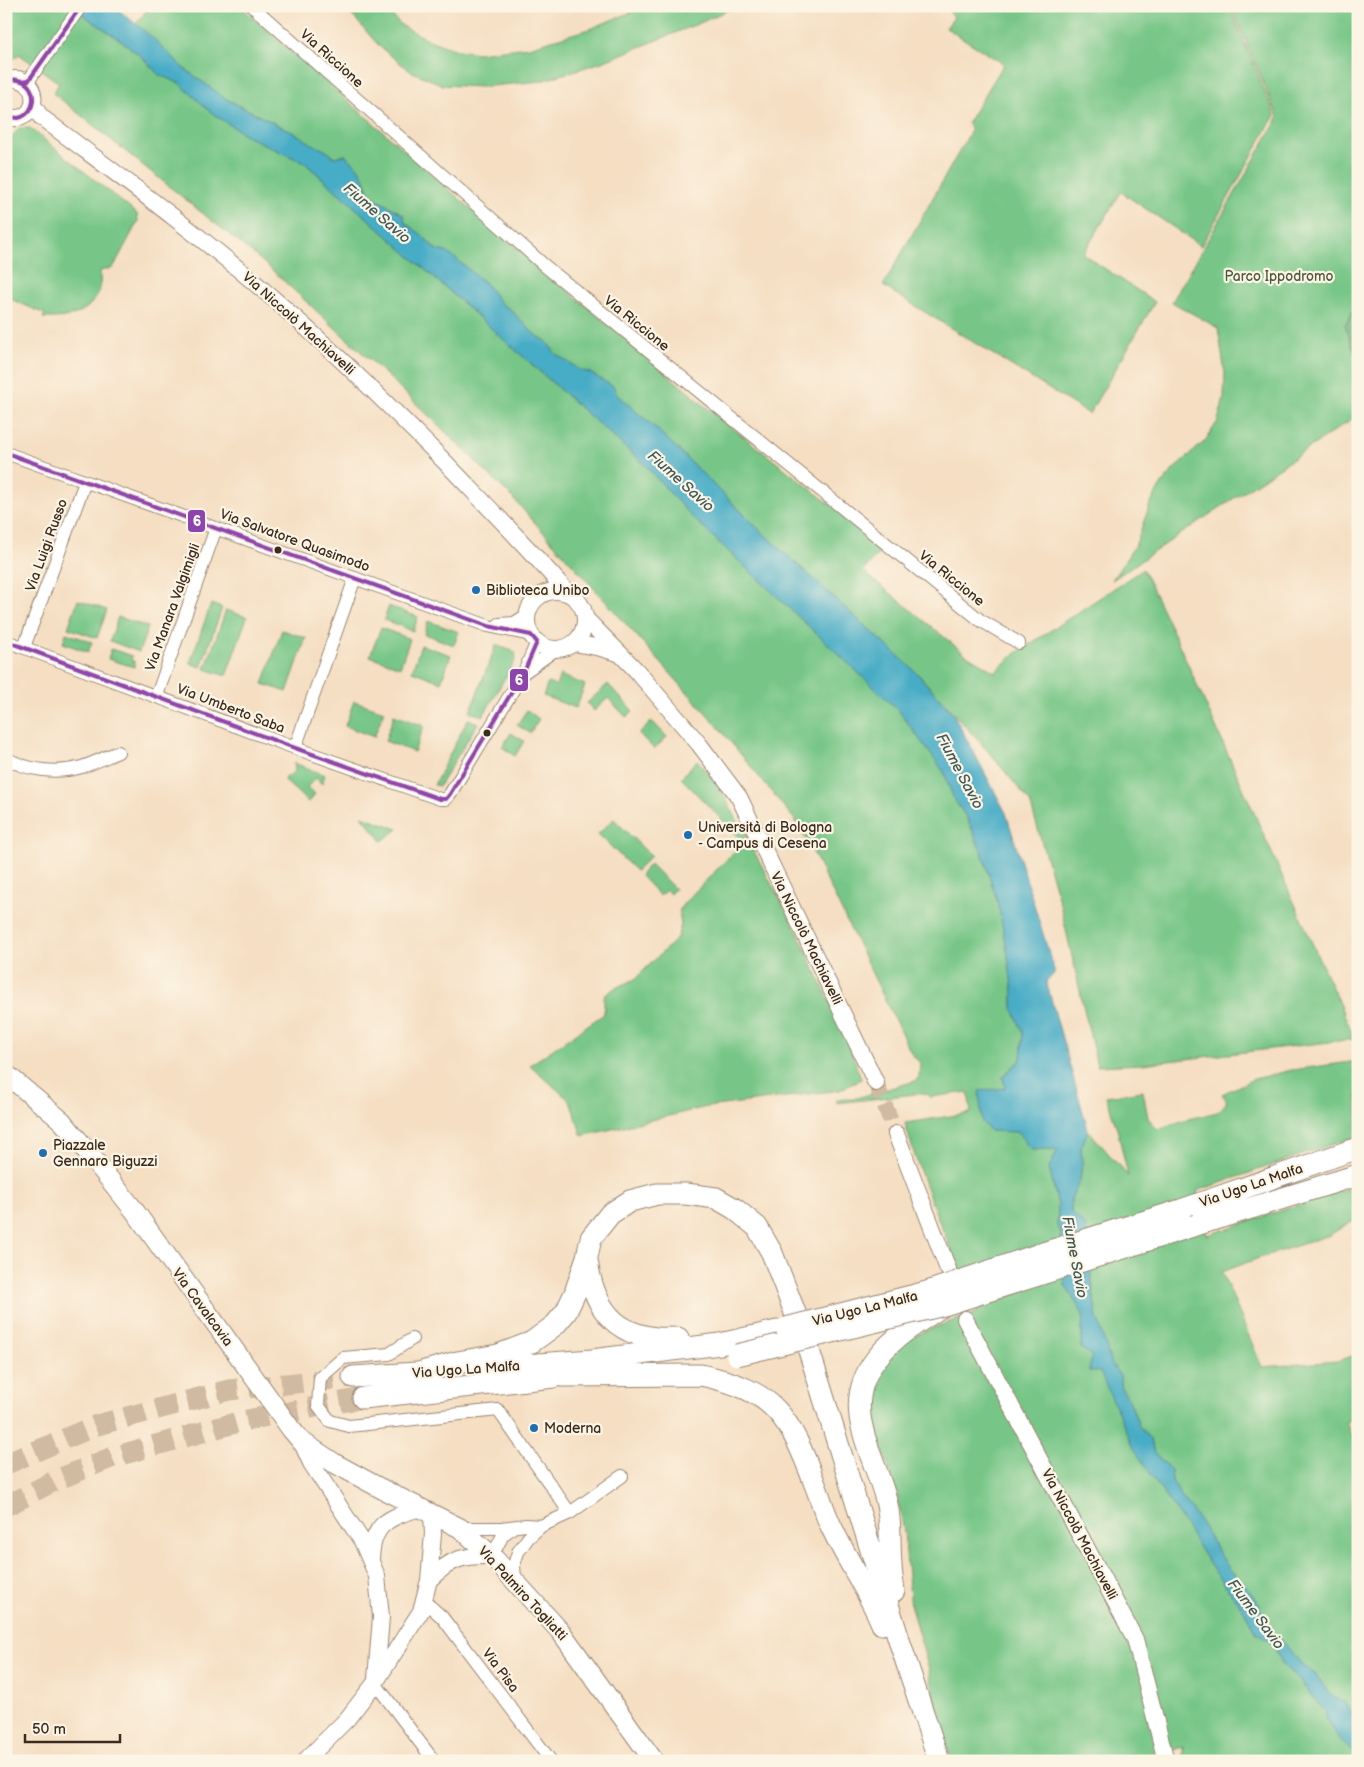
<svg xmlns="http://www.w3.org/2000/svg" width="1364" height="1767" viewBox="0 0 1364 1767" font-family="'Balsamiq Sans',sans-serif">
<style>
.green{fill:#77c687;stroke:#597852}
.forest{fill:#61ab74;stroke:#4e6a49}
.water{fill:#46acc6;stroke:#406b72}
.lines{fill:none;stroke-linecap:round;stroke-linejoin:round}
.tertiary-tunnel{stroke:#d0baa1;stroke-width:16;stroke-dasharray:16 8;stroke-linecap:butt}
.trunk-tunnel{stroke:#d0baa1;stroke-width:21;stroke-dasharray:21 11;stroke-linecap:butt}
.minor-casing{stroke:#988470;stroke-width:14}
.tertiary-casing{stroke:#988470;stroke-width:18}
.secondary-casing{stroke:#988470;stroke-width:21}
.trunk-casing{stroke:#988470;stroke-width:23}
.minor{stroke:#fff;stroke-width:12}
.tertiary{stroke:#fff;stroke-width:16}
.secondary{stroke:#fff;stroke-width:19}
.trunk{stroke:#fff;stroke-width:21}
.secondary-bridge-casing{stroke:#988470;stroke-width:21;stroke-linecap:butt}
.trunk-bridge-casing{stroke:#988470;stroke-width:23;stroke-linecap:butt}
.secondary-bridge{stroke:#fff;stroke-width:19}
.trunk-bridge{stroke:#fff;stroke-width:21}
.bus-1-casing{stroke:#fcf5e5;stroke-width:8}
.bus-1{stroke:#8e44ad;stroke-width:4}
.bus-dot{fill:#3b2a1e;stroke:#fcf5e5;stroke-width:2}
.poi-dot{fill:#1f6fb2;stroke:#fcf5e5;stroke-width:2}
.labels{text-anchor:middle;stroke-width:4.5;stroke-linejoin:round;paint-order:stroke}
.street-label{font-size:14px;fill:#3b2a1e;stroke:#fcf5e5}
.park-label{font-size:14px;fill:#4d593e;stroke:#fcf5e5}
.poi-label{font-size:14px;fill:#3b2a1e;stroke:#fcf5e5;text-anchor:start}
.water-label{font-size:15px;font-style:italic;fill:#3f5859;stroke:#fcf5e5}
.line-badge{stroke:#fcf5e5;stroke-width:2}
.badge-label{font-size:14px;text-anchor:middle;font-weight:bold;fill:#fff}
</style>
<rect width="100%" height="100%" fill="#fcf5e5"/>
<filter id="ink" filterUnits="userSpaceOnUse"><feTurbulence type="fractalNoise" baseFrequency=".02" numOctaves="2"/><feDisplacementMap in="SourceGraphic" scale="10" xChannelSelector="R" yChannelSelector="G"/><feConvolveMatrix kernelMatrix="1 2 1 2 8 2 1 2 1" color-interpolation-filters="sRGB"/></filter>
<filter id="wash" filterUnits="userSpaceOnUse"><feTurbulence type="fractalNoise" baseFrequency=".0096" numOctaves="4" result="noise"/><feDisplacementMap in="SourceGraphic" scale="20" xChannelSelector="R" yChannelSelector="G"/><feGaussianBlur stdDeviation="1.12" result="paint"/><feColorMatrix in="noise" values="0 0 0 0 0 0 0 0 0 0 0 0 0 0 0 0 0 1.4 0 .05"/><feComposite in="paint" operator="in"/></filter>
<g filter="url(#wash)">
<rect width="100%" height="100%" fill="#f5dec2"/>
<path class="green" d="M6,6H70L122,41L142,57L159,75L179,83L213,114L249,137L305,163L644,464L692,517L898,710L944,772L954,799L967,818L983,855L998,904L1007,949L1013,993V1010L1023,1031L1021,1060L1003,1076L1005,1088L996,1090L990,1131L1018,1132L1031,1150L1048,1149L1058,1150L1049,1168L1058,1205L1057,1226L1061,1232L1065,1285L1083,1314L1081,1348L1093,1356L1125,1424L1156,1483L1175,1509L1210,1565L1245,1612L1255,1631L1273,1644L1283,1665L1297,1678L1315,1700L1327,1712L1358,1761H1183V1747L1147,1757V1761H952L940,1725L928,1666L911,1608L904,1532L896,1489L883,1451L873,1409L879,1368L906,1341L924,1331L978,1312C951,1250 923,1188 905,1123L971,1113L968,1092L930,1097L924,1093L837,1103V1099H853L915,1081L919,1077L920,1063L912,1055L810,846L794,819L715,723L510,495L394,382L262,261L53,93L59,83L19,54L11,62L6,58Z
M150,6H240L486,222L717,416L885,547L863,571L965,654L995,672L1012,656L1143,569L1176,638L1355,1039L1143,1064L1097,1066L1061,908L1030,802L987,750L916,672L766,536L659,431L617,395L608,384L590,373L580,370L556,354L546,341L534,334L510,309L502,305L486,284L456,259L446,252L437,250L421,234L405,223L404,215C393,207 381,203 370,195C364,175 362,169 345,155L334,157C325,148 312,146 302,137L226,99L182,67L136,24Z
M344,6H384L401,25L429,40L453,49L478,53L529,47L589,29L647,6H736L700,23L602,62L541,81L481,87L443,85L410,71L380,47Z
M953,6H1229L1275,115L1201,246L1121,192L1083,254L1155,302L1089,414L883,286L972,129L967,124L1004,64L946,28L954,17L950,12Z
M1231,6H1358V415L1112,580L1136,544L1150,504L1161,485L1174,469L1205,441L1218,421L1224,397L1225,374L1218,328L1172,302L1276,122L1278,117Z
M19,128H30L137,214L138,221L113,268L100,271C100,277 101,285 99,291C89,315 66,319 43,318L45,314L6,297V145Z
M78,600L107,610L97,638L68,628Z
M211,604L222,608L201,667L190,663Z
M389,606L418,617L413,631L384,620Z
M226,610L247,617L226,676L205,669Z
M118,617L148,627L139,652L110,641Z
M428,621L459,632L454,645L424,634Z
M381,628L410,639L400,667L370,656Z
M282,630L306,638L287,692L263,684Z
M66,633L92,642L88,652L63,643Z
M421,645L451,655L441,682L412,671Z
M496,645L515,652L516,659L483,716L470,712Z
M111,649L132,656L131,660L135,662L134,667L108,659Z
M560,675L585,685L576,708L543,696L548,683L556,686Z
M608,684L633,711L626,717L608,698L594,711L587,703Z
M354,701L384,711L374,737L345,726Z
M527,710L539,719L530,733L517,725Z
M394,715L424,726L414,752L385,741Z
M468,719L478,723L439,786L434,785Z
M652,721L667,737L654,749L639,734Z
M511,733L524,741L515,756L502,747Z
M697,760L721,790L799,935L846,1037L861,1079L840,1090L707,1107L582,1136L570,1101L530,1065L604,1014V996L615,988L635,979L677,938L681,925L679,910L685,902L744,842L681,778Z
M294,763L325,775L322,784L316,778L307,787L315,794L308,802L284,780L286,776L291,775L295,770Z
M362,816L398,829L382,841Z
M614,819L651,856L636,871L598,834Z
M650,864L675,889L670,894L666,890L660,896L640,875Z
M1358,1061V1137L1333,1144L1197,1191L1207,1235L1358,1185V1217L1330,1235L1259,1258L1222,1272L1262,1367L1338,1361L1358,1354V1415L1346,1422L1358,1449V1725L1344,1702L1330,1695L1316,1675L1306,1669L1270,1628L1242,1581L1230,1570L1196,1516L1180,1495L1172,1481L1171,1470L1154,1452L1151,1441L1139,1426L1130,1402L1122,1389L1120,1376L1111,1363L1107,1351L1096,1314L1092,1280L1071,1212V1198L1080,1180L1082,1162L1081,1148L1088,1130L1128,1176L1118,1132L1106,1096L1143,1091L1148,1118L1157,1129L1188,1119L1218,1112L1227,1101L1222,1094L1254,1079L1292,1070Z"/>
<path class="forest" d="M1358,303V361L1345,325Z"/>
<path class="water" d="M70,6H114L153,38L182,67L226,99L302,137C312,146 325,148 334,157L345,155C362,169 364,175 370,195C381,203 393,207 404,216L405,223L421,234L436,250L446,252L456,259L486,284L502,305L510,309L534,334L546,341L556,354L580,370L590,373L614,387L617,395L659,431L766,536L916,672L954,715L1006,813L1055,973L1046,981L1088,1130L1081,1148L1082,1162L1080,1180L1071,1198V1212L1085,1225L1096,1314L1111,1363L1120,1376L1122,1389L1130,1402L1139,1426L1151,1441L1154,1452L1171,1471L1172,1481L1180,1495L1196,1516L1230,1570L1242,1581L1259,1604L1270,1628L1306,1669L1316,1675L1330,1695L1344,1702L1358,1725V1758C1348,1747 1325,1727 1326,1712L1315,1700L1297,1678L1283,1665L1273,1644L1255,1631L1245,1612L1210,1565L1175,1509L1156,1483L1135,1450L1100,1372L1089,1371L1092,1356L1081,1348L1083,1314L1065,1285L1061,1232L1057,1226L1058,1205L1049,1168L1058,1150L1048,1149L1031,1150L1018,1132L990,1131L982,1122L979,1091L1005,1088L1003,1076L1021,1060L1023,1032L1013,1010V993L1007,949L998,904L983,855L967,818L954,799L944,772L898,710L692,517L644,464L305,163L249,137L213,114L179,83L159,75L142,57L122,41Z"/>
</g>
<g filter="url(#ink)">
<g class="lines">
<path class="tertiary-tunnel" d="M876,1083L896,1134"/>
<path class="trunk-tunnel" d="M6,1464L97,1425L229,1390L353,1377
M6,1506L56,1480L113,1457L242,1421L363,1398"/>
<g class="minor-casing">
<path id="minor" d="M252,6L545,266L980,620L1019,643
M28,85L29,80L81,6
M6,453L488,626L531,635
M499,624L514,623L527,615
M6,641L295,748L440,799H446L450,794L524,672L537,642
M24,647L85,482
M526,671L555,650
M157,695L216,528
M295,748L355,578
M6,758C28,771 57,774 82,767C94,763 106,757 118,752
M412,1339L389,1354L343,1358L320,1378L318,1405L330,1421L349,1426L498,1410L570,1513
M460,1528H501L526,1525L541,1526
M492,1556L503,1535L513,1527
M515,1580L514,1565L518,1552L528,1538L541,1526L570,1513L622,1476
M423,1600L442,1617L551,1761
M375,1683L434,1761"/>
</g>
<g class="tertiary-casing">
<path id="tertiary" d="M6,81C40,68 45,127 6,117
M33,105L41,117C115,173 191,228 262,289C327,344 387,403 446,463C487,506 529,548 568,593
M527 620a29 29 0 1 1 58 0a29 29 0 1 1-58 0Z
M586,619L636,670L699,744L739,797L876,1083
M574,643L601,648L618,653
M896,1134L948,1269
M965,1319L1135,1639L1166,1761
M301,1441L311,1463L362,1541L377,1576L381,1617L376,1679
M371,1560C372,1523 388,1518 420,1508
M429,1580C451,1559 461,1555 492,1556
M305,1761L347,1719L375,1683L421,1611L429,1580L433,1534L432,1514"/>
</g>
<g class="secondary-casing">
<path id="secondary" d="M6,1074L62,1121L78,1140
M291,1429L301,1441L334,1463L380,1488L460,1528L492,1556L561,1632L654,1761"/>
</g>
<g class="trunk-casing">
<path id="trunk" d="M1181,1210L1358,1148
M1196,1225L1358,1175
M587,1260C594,1314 621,1342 678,1338
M483,1368L592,1360L720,1344L777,1331
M418,1373L457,1362L498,1355L532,1342L555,1325L566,1312L575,1293L587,1257L591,1238L610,1214L630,1201L657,1194H686L716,1198L735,1209L757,1227L772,1253L806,1341L900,1643L939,1761
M562,1376L701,1375C777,1391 790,1418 816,1487C821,1500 825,1514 831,1526C846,1559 868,1590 882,1624
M353,1377L433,1372
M363,1398L554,1377
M894,1591C893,1582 891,1573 891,1564C889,1542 892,1522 886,1500C880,1477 869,1455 863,1431C845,1368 895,1337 941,1307"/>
</g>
<use href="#minor" class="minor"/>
<use href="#tertiary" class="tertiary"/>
<use href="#secondary" class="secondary"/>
<use href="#trunk" class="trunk"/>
<g class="secondary-bridge-casing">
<path id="secondary-bridge" d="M78,1140L134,1210L291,1429"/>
</g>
<g class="trunk-bridge-casing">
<path id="trunk-bridge" d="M786,1328L927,1292L1040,1254L1181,1210
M737,1355L944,1305L1196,1225"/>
</g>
<use href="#secondary-bridge" class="secondary-bridge"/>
<use href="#trunk-bridge" class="trunk-bridge"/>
<g class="bus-1-casing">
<path id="bus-1" d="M6,81C10,80 15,79 18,80C38,83 38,114 18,118C15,118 10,117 6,117
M22,81L29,80L81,6
M6,453L488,626L531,635L537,642L524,672L450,794L446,799H440L295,748L6,641"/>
</g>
<use href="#bus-1" class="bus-1"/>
</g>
</g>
<g class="bus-dot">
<circle cx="278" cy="550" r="4.5"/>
<circle cx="487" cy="733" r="4.5"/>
</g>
<g class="poi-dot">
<circle cx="476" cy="590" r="5"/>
<circle cx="688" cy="835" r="5"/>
<circle cx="43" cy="1153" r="5"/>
<circle cx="534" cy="1428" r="5"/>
</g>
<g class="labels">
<g class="street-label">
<text transform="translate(332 58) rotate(42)" y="5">Via Riccione</text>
<text transform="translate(299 323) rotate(42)" y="5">Via Niccolò Machiavelli</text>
<text transform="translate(637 323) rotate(39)" y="5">Via Riccione</text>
<text transform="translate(295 540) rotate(20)" y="5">Via Salvatore Quasimodo</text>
<text transform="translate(46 545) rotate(-70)" y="5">Via Luigi Russo</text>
<text transform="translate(952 578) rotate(39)" y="5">Via Riccione</text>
<text transform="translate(172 607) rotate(-70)" y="5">Via Manara Valgimigli</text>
<text transform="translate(231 708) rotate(21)" y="5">Via Umberto Saba</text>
<text transform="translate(807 938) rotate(64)" y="5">Via Niccolò Machiavelli</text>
<text transform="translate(1251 1185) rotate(-19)" y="5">Via Ugo La Malfa</text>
<text transform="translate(203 1307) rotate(54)" y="5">Via Cavalcavia</text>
<text transform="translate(865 1308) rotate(-14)" y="5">Via Ugo La Malfa</text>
<text transform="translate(466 1369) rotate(-4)" y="5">Via Ugo La Malfa</text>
<text transform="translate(1080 1534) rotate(62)" y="5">Via Niccolò Machiavelli</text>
<text transform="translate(523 1593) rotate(47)" y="5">Via Palmiro Togliatti</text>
<text transform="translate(501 1670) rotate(53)" y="5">Via Pisa</text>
</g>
<g class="park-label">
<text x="1279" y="281">Parco Ippodromo</text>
</g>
<g class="poi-label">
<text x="486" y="595">Biblioteca Unibo</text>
<text x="698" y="832">Università di Bologna<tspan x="698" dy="16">- Campus di Cesena</tspan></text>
<text x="53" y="1150">Piazzale<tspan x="53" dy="16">Gennaro Biguzzi</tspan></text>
<text x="544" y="1433">Moderna</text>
</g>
<g class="water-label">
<text transform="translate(377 213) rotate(41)" y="5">Fiume Savio</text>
<text transform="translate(681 481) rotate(42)" y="5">Fiume Savio</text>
<text transform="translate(960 771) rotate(62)" y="5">Fiume Savio</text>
<text transform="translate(1075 1257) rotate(79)" y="5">Fiume Savio</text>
<text transform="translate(1256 1614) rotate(53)" y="5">Fiume Savio</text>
</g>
</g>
<g class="line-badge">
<rect x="187" y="509" width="19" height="24" rx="5" fill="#8e44ad"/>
<rect x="509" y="668" width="20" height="24" rx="5" fill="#8e44ad"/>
</g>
<g class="badge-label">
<text x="197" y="526">6</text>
<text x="519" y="685">6</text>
</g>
<rect width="1364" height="1767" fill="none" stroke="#fcf5e5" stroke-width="25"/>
<path d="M25 1734v8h95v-8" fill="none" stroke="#3b2a1e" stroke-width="2.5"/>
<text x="32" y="1734" font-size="15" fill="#3b2a1e" stroke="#fcf5e5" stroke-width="4" paint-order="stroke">50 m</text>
</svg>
